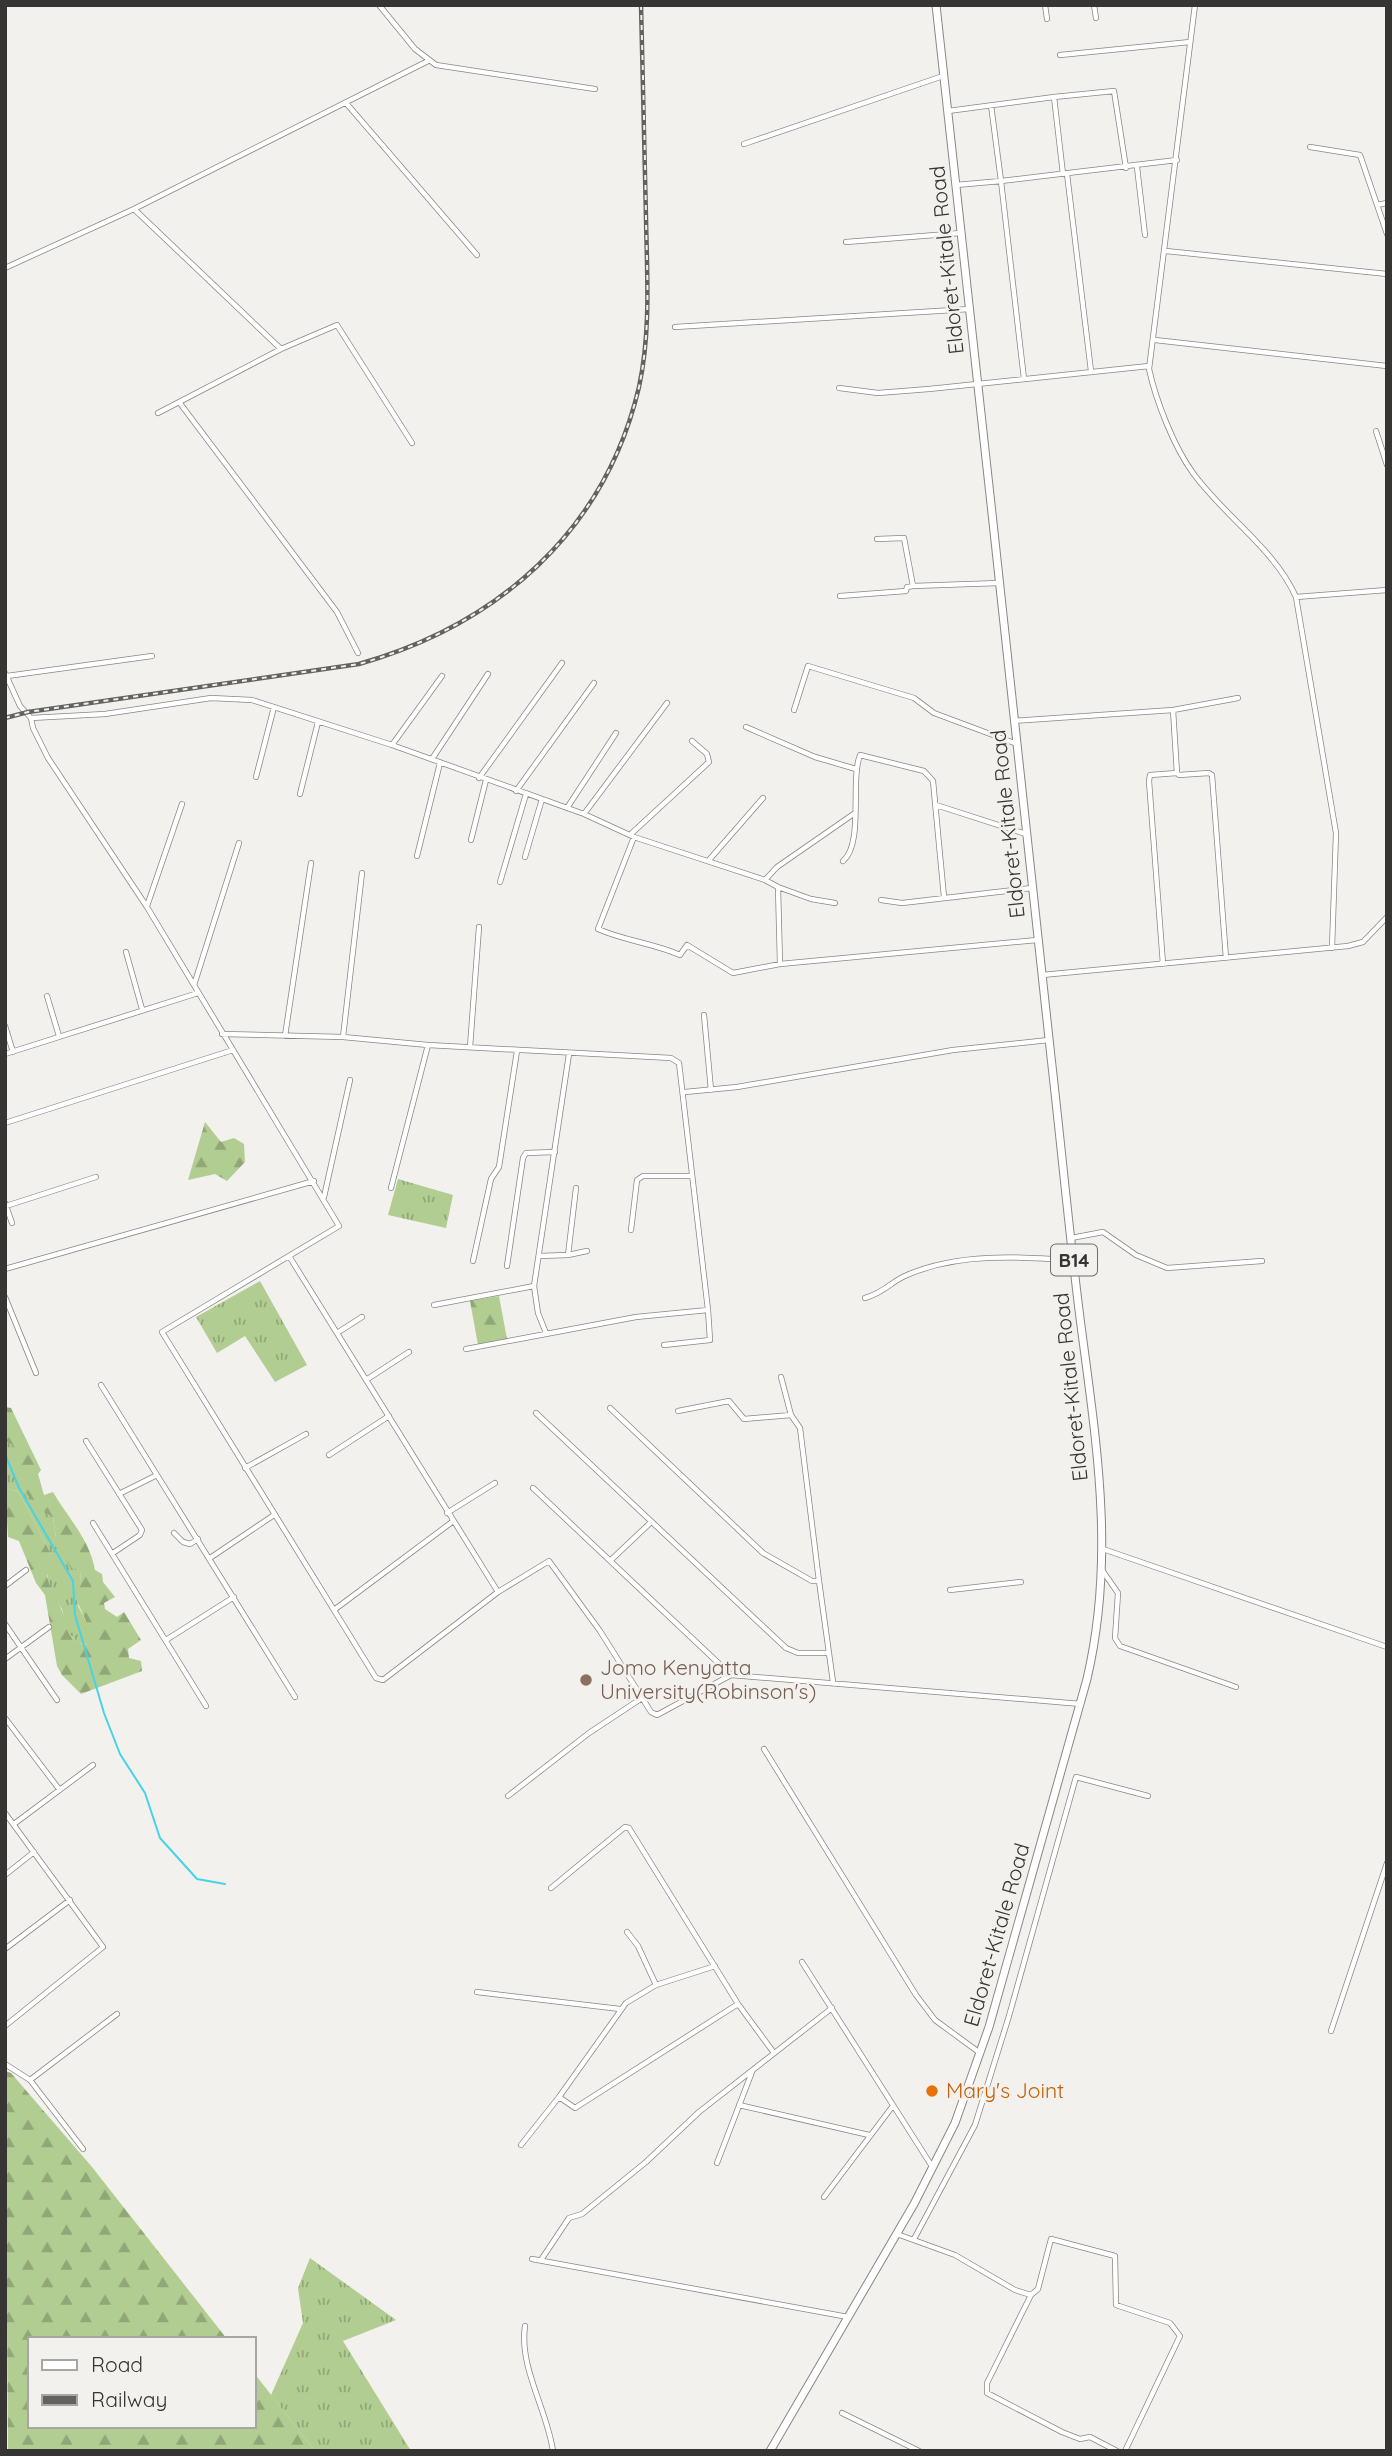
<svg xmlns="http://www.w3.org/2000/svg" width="1392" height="2456" viewBox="0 0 1392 2456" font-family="Quicksand,sans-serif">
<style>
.grass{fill:url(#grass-tufts)}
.forest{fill:url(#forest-firs)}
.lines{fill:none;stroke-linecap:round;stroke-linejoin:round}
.stream{stroke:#47d3e6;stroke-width:2}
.minor-casing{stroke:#888783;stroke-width:6}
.trunk-casing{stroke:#888783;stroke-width:9}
.minor{stroke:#fff;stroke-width:4.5}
.trunk{stroke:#fff;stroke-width:7}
.rail-casing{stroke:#636261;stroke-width:4.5}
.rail{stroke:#f2f1ed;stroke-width:2;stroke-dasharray:5;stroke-linecap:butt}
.education-dot{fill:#8d6e63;stroke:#f2f1ed;stroke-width:2.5}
.food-dot{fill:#e8710a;stroke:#f2f1ed;stroke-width:2.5}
.labels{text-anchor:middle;stroke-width:5;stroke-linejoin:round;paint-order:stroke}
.shield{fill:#f2f1ed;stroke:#6e6d6c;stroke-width:2}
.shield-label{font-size:19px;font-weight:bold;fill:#363534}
.street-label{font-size:21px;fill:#363534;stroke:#f2f1ed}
.education-label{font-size:21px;fill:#785e54;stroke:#f2f1ed;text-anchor:start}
.food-label{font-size:21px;fill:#c56008;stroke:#f2f1ed;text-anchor:start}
</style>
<defs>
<pattern id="grass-tufts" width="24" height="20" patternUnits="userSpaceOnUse" patternTransform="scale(1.75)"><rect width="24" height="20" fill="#b1cd91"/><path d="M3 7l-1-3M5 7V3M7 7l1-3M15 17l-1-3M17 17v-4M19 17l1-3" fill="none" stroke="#91a777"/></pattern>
<pattern id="forest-firs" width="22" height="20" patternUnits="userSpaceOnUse" patternTransform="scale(1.75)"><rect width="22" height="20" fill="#b1cd91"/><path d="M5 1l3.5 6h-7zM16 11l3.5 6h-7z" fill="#91a777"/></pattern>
</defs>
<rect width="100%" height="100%" fill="#f2f1ed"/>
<path class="grass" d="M398,1179L453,1195L446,1228L388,1215Z
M260,1281L307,1365L275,1382L245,1336L217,1353L196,1317Z
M5,1441L14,1446C12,1467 35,1507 53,1517L56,1537L80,1570L81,1584L78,1606L86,1621L87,1645L77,1642L66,1630L62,1609L49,1590L46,1560L51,1554L18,1491L5,1488Z
M310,2258L396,2320L343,2341L411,2451H315L271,2395L303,2323L298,2288Z"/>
<path class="forest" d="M205,1122L221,1142L234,1138L244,1144L245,1162L227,1181L215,1174L188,1180Z
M499,1296L507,1339L478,1345L470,1301Z
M5,1407L11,1408L41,1470L38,1474L44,1495L53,1492C68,1518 90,1540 95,1570L102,1574L103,1582L115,1597L104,1603L105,1609L117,1617L124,1612L141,1640L128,1649L129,1658L141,1661L142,1671L81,1694L62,1675L57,1666L45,1595L36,1583L19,1541L8,1537L5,1488L18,1491L51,1554L47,1560L56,1568L47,1575C49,1590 57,1598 62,1611C67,1627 67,1640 86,1645V1621L75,1597L81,1584L80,1571L70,1567L56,1537L53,1517C27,1503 11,1475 14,1446L5,1441Z
M5,2071L11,2073L92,2167L227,2339H30V2426H254V2373L315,2451H8Z"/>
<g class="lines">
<path class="stream" d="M5,1454L19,1488L73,1581L75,1615L104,1713L120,1754L145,1793L160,1838L197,1879L225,1884"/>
<g class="minor-casing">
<path id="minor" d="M379,5L415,49L436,65L595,89
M1045,5L1047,19
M1094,5L1096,18
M1195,5L1149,369C1156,401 1174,447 1193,473C1224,516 1274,548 1296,597L1336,833L1332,948
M1060,55L1190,42
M1054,97L1114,91L1126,168
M346,103L477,255
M948,111L1054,97L1063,174
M744,144L943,76
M1310,147L1360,155L1387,234
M1137,167L1145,235
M1067,174L1091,371
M956,185L1001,181L991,105
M1377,205L1387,203
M134,209L281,349
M846,242L961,233
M1166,251L1387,274
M5,268L134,209L428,61
M675,327L970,309
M1155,340L1387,366
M1024,379L1001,181L1177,160
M839,388L878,393L929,389L1149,366
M179,402L337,612L358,653
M158,413L281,349L337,325L412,443
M1376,431L1387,465
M877,539L904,538L913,586
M840,596L906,591L907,587L913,586L999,583
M1296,597L1387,590
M5,673L20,706L31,718L33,728L48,758L147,907L339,1226L162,1332L376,1678L383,1680L498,1592L549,1561L600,1631L651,1712L657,1715L731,1675L1081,1704
M7,676L152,656
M794,710L808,666L914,698L934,713L1017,744
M1173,710L1177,773L1179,775L1209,773L1212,775L1226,958
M31,718L105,714L211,698L252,700L392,745L584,814L634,837L765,880L777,867L855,813
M1014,721L1173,710L1238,698
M746,727L815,757L856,769
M392,745L442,676
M432,759L488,674
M256,777L274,707
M479,778L562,663
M516,791L594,683
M300,794L318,722
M936,805L1026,834
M567,808L616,733
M584,814L667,703
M632,833L709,762L707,754L692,741
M634,837L598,929C625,941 653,943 680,955L687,945L733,973L780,964L1037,940
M471,840L486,780
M417,856L440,763
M525,857L542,799
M709,860L763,798
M843,861C864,844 850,781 860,755L924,771L933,781L944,897
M765,880L778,887L780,964
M500,882L526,794
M778,887L811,899L835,903
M881,900L902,903L1032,888
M147,906L182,804
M126,952L142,1009
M1163,964L1149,781L1150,775L1177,773
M1042,975L1348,946L1363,942L1387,917
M194,985L239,843
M47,996L59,1036
M704,1015L711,1090
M5,1026L13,1052
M222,1034L343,1037L428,1045L671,1058L679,1063L708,1310L636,1317L466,1349
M285,1036L311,863
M343,1037L362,873
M470,1047L479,927
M5,1054L198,993
M685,1092L737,1087L953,1050L1049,1040
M5,1123L233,1050
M391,1188L428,1045
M324,1197L350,1080
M5,1203L12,1223
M6,1206L96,1177
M631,1230L637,1180L643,1176H692
M1071,1238L1103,1232L1136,1255L1167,1268L1262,1261
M568,1255L587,1251
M289,1256L498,1592
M539,1256L568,1255L576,1188
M473,1261L491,1179L499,1167L517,1051
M507,1266L523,1158L526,1153L555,1152
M5,1269L314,1181
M5,1297L36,1373
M865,1298C886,1292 890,1282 907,1275C957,1253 1021,1256 1074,1261
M434,1305L534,1286
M337,1333L362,1317
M546,1333L538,1313L534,1286L569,1054
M664,1345L710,1340L708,1310
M781,1377L791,1415L800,1428L819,1581
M366,1380L409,1352
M101,1385L295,1697
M610,1408L763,1553L812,1581H819L833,1682
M678,1411L729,1401L744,1419L791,1415
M536,1413L786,1648L798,1653H828
M86,1441L142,1530L140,1535L113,1553
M329,1455L389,1416
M245,1468L306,1434
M533,1488L731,1675
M119,1494L157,1475
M447,1513L495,1483
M93,1523L206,1706
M174,1533L183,1542L190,1544L198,1539
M1103,1549L1387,1647
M210,1558L274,1515
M611,1560L650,1523
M1102,1570L1118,1593L1115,1638L1120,1646L1236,1687
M5,1586L26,1570
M950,1590L1021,1582
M334,1610L452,1522
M5,1624L57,1700
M166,1640L234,1597
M5,1659L49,1627
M5,1718L59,1789
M764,1749L916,1995L935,2020L980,2053
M508,1796L589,1733L642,1698
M5,1813L103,1947L5,2026
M14,1824L93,1765
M5,1875L34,1852
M551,1888L625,1827L629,1828L738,2004L774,2053
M627,1932L638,1946L656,1985
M5,1949L70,1900
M802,1962L933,2168
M477,1992L620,2009
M1331,2031L1387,1863
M5,2064L30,2080L83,2149
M30,2080L117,2014
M559,2097L626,2003L656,1985L715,1966
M739,2105L869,2135
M521,2145L559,2097L575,2108L738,2004
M717,2163L752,2072
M824,2197L892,2107
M897,2234L955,2255L1015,2290L1031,2295L1038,2289L1051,2239L1115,2256L1116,2305L1170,2323L1180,2336L1125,2451
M914,2239L975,2125L1009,2016L1076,1777L1148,1796
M532,2259L848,2317
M541,2260L569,2218L582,2214L646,2162L699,2112L832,2008
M1031,2295L987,2383V2393L1062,2432L1080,2439L1090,2437L1117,2451
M525,2326C519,2368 547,2409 553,2451
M842,2413L919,2451"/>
</g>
<g class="trunk-casing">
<path id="trunk" d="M770,2451L914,2204L955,2123L989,2027L1087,1679C1116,1555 1096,1441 1080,1318C1069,1231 1061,1144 1051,1057C1011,707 977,355 936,5"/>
</g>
<use href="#minor" class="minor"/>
<use href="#trunk" class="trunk"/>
<g class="rail-casing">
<path id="rail" d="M5,718L28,712L359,664C497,625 605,532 639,387C651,332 647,274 646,218C645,147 643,76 641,5"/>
</g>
<use href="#rail" class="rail"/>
</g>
<circle class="education-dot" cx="586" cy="1680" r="7"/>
<circle class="food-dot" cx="932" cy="2091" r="7"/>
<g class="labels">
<rect class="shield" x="1051" y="1244.5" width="46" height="31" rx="5"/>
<g class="shield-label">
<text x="1074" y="1267">B14</text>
</g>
<g class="street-label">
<text transform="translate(947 260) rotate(-96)" y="7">Eldoret-Kitale Road</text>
<text transform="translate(1008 824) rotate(-96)" y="7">Eldoret-Kitale Road</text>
<text transform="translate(1071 1387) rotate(-96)" y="7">Eldoret-Kitale Road</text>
<text transform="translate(997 1935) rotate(-74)" y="7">Eldoret-Kitale Road</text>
</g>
<g class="education-label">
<text x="600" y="1675">Jomo Kenyatta<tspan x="600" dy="24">University(Robinson's)</tspan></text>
</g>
<g class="food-label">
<text x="946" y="2098">Mary's Joint</text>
</g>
</g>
<rect width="1392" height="2456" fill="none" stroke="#363534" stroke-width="14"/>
<rect x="28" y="2337" width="228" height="91" fill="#f2f1ed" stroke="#a7a6a3" stroke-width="2"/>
<rect x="42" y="2360" width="35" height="10" fill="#ffffff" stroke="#a7a6a3" stroke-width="2"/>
<text x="91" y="2372" font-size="21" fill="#363534">Road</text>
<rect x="42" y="2395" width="35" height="10" fill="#636261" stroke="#a7a6a3" stroke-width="2"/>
<text x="91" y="2407" font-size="21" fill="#363534">Railway</text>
</svg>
